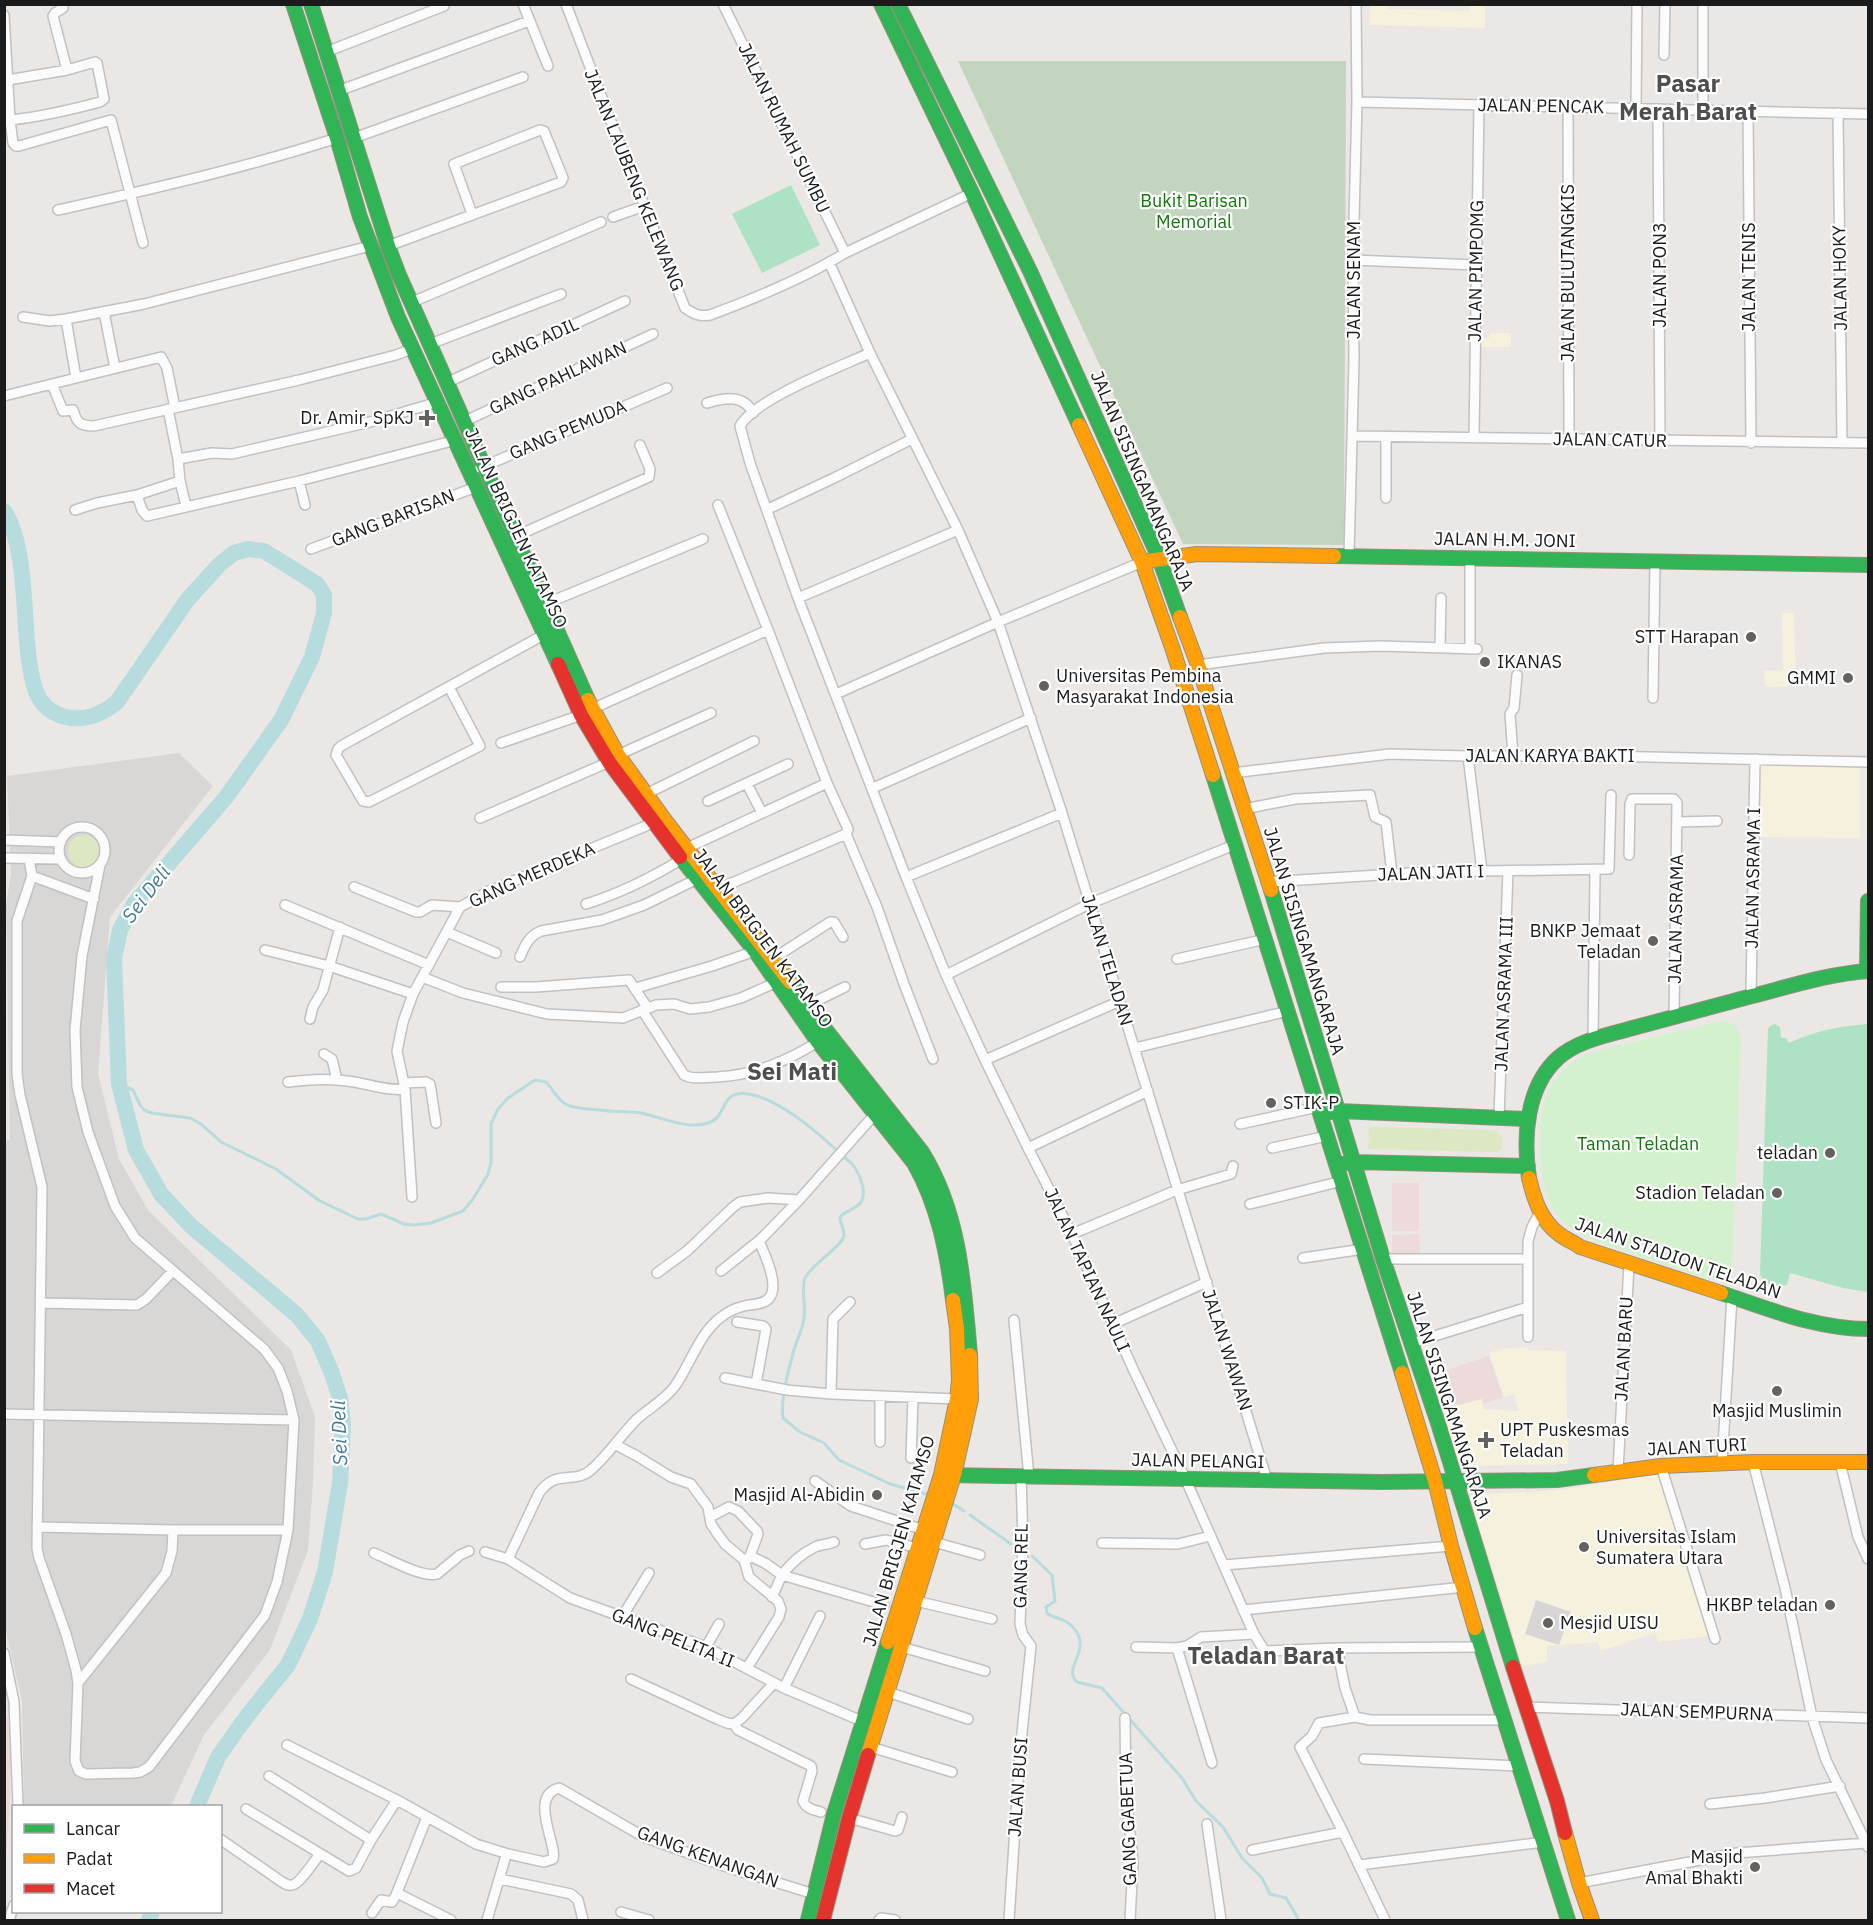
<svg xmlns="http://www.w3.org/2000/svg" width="1873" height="1925" viewBox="0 0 1873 1925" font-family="'IBM Plex Sans',sans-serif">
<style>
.residential{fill:#d9d7d5}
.commercial{fill:#eddada}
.education{fill:#f6f1dd}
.religious{fill:#d8d6d5}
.military{fill:#e9dad7}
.grass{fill:#dce8c1}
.cemetery{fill:#c2d5bf}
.park{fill:#d3f1cd}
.pitch{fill:#aee2c4}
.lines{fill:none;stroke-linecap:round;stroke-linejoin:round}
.stream{stroke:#b6dcde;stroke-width:3}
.river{stroke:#b6dcde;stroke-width:16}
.street-casing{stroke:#c2c1c0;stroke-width:12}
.fast-casing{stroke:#94917c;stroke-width:16}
.slow-casing{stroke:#94917c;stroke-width:16}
.jam-casing{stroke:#94917c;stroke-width:16}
.street{stroke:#fcfbfb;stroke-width:9}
.fast{stroke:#30b455;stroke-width:14}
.slow{stroke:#ff9f0a;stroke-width:14}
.jam{stroke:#e5322d;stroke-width:14}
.poi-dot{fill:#636261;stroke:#fff;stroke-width:2}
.labels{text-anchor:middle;stroke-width:4.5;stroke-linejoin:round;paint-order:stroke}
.street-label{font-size:18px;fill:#1b1b1b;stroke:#fff}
.park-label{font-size:18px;fill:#12790a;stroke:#fff}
.poi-label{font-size:18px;fill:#1b1b1b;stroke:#fff;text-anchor:end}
.water-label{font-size:20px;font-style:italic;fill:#427d9c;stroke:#fff}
.district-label{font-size:24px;font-weight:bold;fill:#4e4e4e;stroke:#fff}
</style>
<rect width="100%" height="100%" fill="#eae7e4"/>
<path class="residential" d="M179,753L213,786L110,917L98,1074L119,1159L148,1210L291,1350L315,1417L313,1484L308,1550L270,1650L204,1735L171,1806H24L22,1701L4,1622V1141L10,1140L6,905L11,873L7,776Z"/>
<path class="commercial" d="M1392,1183H1419V1231H1392Z
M1419,1234L1420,1255L1392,1256V1235Z
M1489,1356L1503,1397L1446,1415L1433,1375Z"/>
<path class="education" d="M1370,5H1387V9L1469,11L1470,5H1485V28L1369,25Z
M1490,333H1511V347H1479V338H1489Z
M1782,613H1794L1796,686L1765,687L1764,671L1783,670Z
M1758,763L1860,764V838L1757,837Z
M1528,1347L1529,1350L1566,1351L1568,1464L1471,1466L1463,1465L1456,1459L1439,1410L1482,1399L1484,1409L1519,1411L1514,1394L1504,1397L1489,1353L1501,1349Z
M1660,1474L1696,1584L1708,1636L1658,1642L1655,1633L1601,1651L1598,1642L1547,1646V1662L1522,1666L1502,1598L1473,1510L1474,1503L1479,1496L1485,1494L1560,1490Z"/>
<path class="religious" d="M1536,1600L1571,1612L1559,1645L1525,1634Z"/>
<path class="military" d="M5,1712L10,1726V1802L5,1874Z"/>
<path class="grass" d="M68 851a16 16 0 1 1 32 0a16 16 0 1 1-32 0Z
M1369,1127L1494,1130L1502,1137V1149L1496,1152L1368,1149Z"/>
<path class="cemetery" d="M958,61H1346L1344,545L1183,544Z"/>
<path class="park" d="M1726,1021C1734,1024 1738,1028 1741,1037L1732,1269C1728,1276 1724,1278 1716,1280C1691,1275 1667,1265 1643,1257C1567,1232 1540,1225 1540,1138C1540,1111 1545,1085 1566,1068C1586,1050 1617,1046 1642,1040C1667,1034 1692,1028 1717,1022Z"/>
<path class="pitch" d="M791,185L820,245L762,273L732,214Z
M1775,1024L1780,1027L1781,1038H1786L1789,1043C1814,1031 1841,1026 1868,1024V1292L1843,1288L1790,1273L1787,1285C1776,1288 1764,1285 1760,1274L1768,1029L1770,1026Z"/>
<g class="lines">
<path class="stream" d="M119,1084L133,1090L140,1105L144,1110L152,1113L190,1118L201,1124L221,1142L276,1169L320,1201L358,1219H366L381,1214L404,1224L414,1225L431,1223L463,1211L473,1199L488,1174L491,1163V1124L498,1109L508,1098L535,1080L546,1082C552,1088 557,1099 564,1103C573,1109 589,1109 600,1110C613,1112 627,1111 641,1113C661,1117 687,1130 708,1123C729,1117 718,1090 748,1094C782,1098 828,1142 853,1165C860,1175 870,1197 857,1206C851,1211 845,1211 840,1217C840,1223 844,1228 844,1235C844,1245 811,1265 805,1278C801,1286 806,1308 804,1319C802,1331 797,1339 794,1350C789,1368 780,1400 783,1418L800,1432L824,1443L839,1460L890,1484L930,1495
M950,1502L964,1511
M970,1515L1011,1544
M1032,1556L1052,1575L1055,1601L1046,1607L1047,1613C1054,1619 1063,1617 1072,1626C1095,1650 1061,1667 1077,1682L1102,1688L1182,1778L1196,1801L1223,1827L1242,1858L1262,1878L1270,1894L1286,1898L1299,1920"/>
<path class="river" d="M4,511C27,545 23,619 29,660C31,672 32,685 38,696C45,709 57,716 71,718C89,720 103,713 117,702L188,599L220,564L234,553L248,549L264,551L317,584L324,595V613L312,657L281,720L227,796L134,904L120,930L114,959L119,1084L136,1150L161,1194L191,1226L297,1315L318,1341L331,1371L340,1398L343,1425L340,1483L325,1572L310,1619L288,1665L247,1716L218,1757L197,1806
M149,1920L152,1912"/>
<g class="street-casing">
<path id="street" d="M63,4V8L55,13L53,16L67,70
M523,4L548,66
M566,4L610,119L685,308C694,314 699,317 710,315C756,298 803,279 845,253L972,193
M723,4L845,253
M4,15L10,120L13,143
M326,52L444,6
M1664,55L1665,4
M8,80L67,70L95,62L97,63L104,99L100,102C70,110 41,117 10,120
M338,91L529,21
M1357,102L1868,114
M1568,107L1569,438
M1636,108L1637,4
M1658,109L1660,441
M1703,110V4
M1748,111L1751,443
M1838,113L1842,443
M354,138L523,77
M13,143L16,146H19L111,120L143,243
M58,210C151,189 245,168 337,138
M613,217L644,206
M388,246L561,182L563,178L544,131L540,130L454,164L472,214
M1353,260L1476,265
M829,262L870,353L958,530L998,622L1062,813L1267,1480
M410,303L601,222
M104,312L115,368
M23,317L50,321L66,319
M430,344L561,294
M870,353C839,367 755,399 740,426L750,463L798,598L906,877
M76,378L161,357L167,368L175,408
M446,383L625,301
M52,384L63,411L73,410C77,423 80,426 94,426L299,380L396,355L412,349
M4,396L76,378L66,319L144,304L370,246
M707,403C724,398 744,394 753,413
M168,409L178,459L180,481
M463,422L653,334
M1352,436L1868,443
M1474,438L1479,104
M178,459L212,453L232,454L370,422L438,402
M480,468L667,388
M299,481L305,505
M137,495L180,481L186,506
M1386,498V438
M718,505L768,630L827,783L848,829L846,834L877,907L904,984L933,1059
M768,509L834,478L912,439
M75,510L97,503L137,495L142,510L147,516L299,481L456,440
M514,537L649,477L650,469L640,445
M311,549L476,487
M1349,556L1354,360L1353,260L1357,102L1356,4
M798,598L958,530
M545,604L703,539
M1440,648L1441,598
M1470,649V558
M1198,665L1324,648L1380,646L1477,649
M449,687L480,746L369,802L363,801L336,755L338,749L341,746L545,634
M836,694L998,622L1142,562
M1653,698L1655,561
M592,709L768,630
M501,743L581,715
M618,755L711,713
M1468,756L1482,871
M1513,756L1510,714L1514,708L1517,675
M1232,773L1390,754L1468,756H1606L1868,762
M747,784L762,813
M873,788L1031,718
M646,794L754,741
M708,801L788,764
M1244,809L1295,799L1370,795L1375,817L1386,822L1392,874
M1062,813L906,877L946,975L985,1060L1028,1148L1072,1234L1134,1371L1185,1478L1254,1634L1264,1650L1267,1651L1337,1648L1480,1647
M480,818L609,762
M1677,822L1717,821
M59 850a23 23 0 1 1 46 0a23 23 0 1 1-46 0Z
M4,840L61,842
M687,848L827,783
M1629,855L1630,804L1632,799H1674L1677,803L1674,1016
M4,858L61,859
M29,859L32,876L17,921V1074L20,1095L42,1187L37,1548L39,1558L66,1634L76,1670L78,1683L75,1761L79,1771L86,1774L133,1773L140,1772L149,1767L265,1615L277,1582L288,1530L294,1420L287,1391L278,1368L264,1349L135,1238L115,1206L88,1132L77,1087L75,1030L82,956L100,865
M32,876L94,899
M1268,882L1427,872L1609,869L1611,795
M354,887L416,912H420L432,905L460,907
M718,889L846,834
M586,904C621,893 651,878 682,859
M285,905L429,965
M447,932L496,953
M265,950L329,966L413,994
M520,957C525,945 529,936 541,931L602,920L644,905L697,879
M774,958L830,922H834L843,937
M1177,959L1266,939
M946,975L1089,904L1234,845
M422,977L463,993L547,1014L623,1018L656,1005L674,1004L690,1009L709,1007L741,998L777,982
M501,987H536L629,980L647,1007
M636,988L712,966L755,951
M1751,996L1755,759
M808,1005L845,987
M642,1010L684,1075L689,1077C698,1079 708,1077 717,1077C756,1075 789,1060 821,1040
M310,1019L313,1007L323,990L340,927
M1593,1040L1595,871
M1135,1048L1288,1011
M324,1054L332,1059L337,1080
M985,1060L1120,1001
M288,1082C310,1079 333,1078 354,1082C372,1085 387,1091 405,1089
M404,1083L426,1082L430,1084L436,1123
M1499,1117L1508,871
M1240,1124L1318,1107
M1028,1148L1148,1091
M1272,1148L1327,1136
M412,1197L405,1089L397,1051L403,1022L413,994L460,907L489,891L653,823
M1250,1204L1342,1181
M1072,1234L1177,1190L1231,1174L1233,1166
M1303,1258L1363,1249
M1383,1259H1527
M721,1271L761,1239L799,1200L875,1114
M657,1273L687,1251L732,1208L740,1202L768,1198L799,1200
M41,1303L137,1305L146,1299L173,1271
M1014,1320L1029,1477
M737,1322L763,1326L766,1329L756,1384
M1113,1324L1207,1282
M1528,1337V1241L1532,1227L1540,1212
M1412,1343L1528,1307
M725,1378L787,1390L831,1394L957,1399
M831,1394L833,1319L850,1302
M4,1414L294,1420
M880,1442V1397
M616,1445L637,1456L671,1477L691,1484L708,1507L711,1524L717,1533L725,1544L744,1560L749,1577L778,1601L781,1609L779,1617L747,1668
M911,1458L913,1397
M1753,1462L1785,1588L1812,1717L1826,1760L1868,1847
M1840,1462L1858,1537L1868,1559
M1722,1463L1732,1297
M1661,1466L1715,1639
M1618,1471L1629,1264
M815,1481L851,1506L924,1530
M710,1517L729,1507L738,1511L757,1531L758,1534L750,1556L745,1562
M37,1527L173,1530H288
M834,1542C827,1545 821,1544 815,1547C803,1553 790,1564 782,1575L884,1605
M934,1542L980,1555
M1102,1543L1178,1544L1210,1536
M865,1544L886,1540L918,1548
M485,1552L508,1559L570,1598L706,1647L784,1688L864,1722
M374,1553C389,1559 422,1578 437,1574L460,1555L469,1551
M750,1556L765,1563L782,1575L772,1597
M508,1559L539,1493C557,1468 573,1485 591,1470C608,1455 621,1435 637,1419C649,1408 665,1400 675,1386C690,1365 699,1334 720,1318C727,1312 736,1308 744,1306C752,1304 765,1305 770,1297C779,1284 765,1255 759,1241
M1224,1565L1451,1546
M916,1601L992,1619
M1243,1610L1464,1587
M622,1617L649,1573
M706,1647L719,1624
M902,1647L985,1671
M1136,1647L1177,1648
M1337,1648L1345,1688L1355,1717L1370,1720H1504
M4,1653L14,1702L18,1806
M631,1679L717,1719L727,1723L734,1724L738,1730L811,1766L812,1771L803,1801C806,1809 814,1810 821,1812
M78,1683L166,1573L172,1551L173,1530
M784,1688L820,1616
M888,1692L968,1719
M1525,1707L1868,1718
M1355,1717L1319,1723L1312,1736L1300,1747L1343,1832L1385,1920
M1125,1718L1126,1792L1133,1863L1130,1920
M734,1724L742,1718L774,1683
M287,1745L397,1800L476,1844L508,1854L544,1862L553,1859C558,1846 528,1796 559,1788L644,1837L733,1869L814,1894
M871,1747L952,1772
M1364,1759L1518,1766
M1212,1763L1177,1648L1187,1646L1201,1637L1254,1634
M269,1776L371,1840
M1710,1804L1765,1798L1840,1786
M246,1809L349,1871L356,1868L371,1840L397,1800
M849,1818L895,1831L898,1830L902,1817
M1207,1824L1221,1920
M220,1839L282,1882C285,1884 288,1886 292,1885C300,1884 314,1861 320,1854
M1252,1850L1343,1832
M1359,1865L1544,1842
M500,1879L571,1894L578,1900L583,1920
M1579,1883L1737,1853L1866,1843
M401,1895L451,1920
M621,1912L649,1920
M372,1913L381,1900L392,1902L396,1895L427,1817
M9,1920L14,1905
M487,1920L505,1859
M879,1920L881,1918L895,1920
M1009,1920L1020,1752L1031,1646L1023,1635L1020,1624L1023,1541L1021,1477"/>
</g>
<g class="fast-casing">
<path id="fast" d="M293,4L337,138L360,217L398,317L558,664
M311,4L388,246L399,275L588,700
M881,4L972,193L1079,425
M898,4L1030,271L1159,558L1180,617
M1334,556L1868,565
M1213,775L1402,1373
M680,857L755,951L818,1042L914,1163C938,1205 947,1252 953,1300
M1271,890L1383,1259L1438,1423L1513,1667
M1867,970L1868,901
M790,982L829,1034L922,1152C960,1213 964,1285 970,1355
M1321,1113L1338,1111L1528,1119
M1337,1165L1353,1162L1528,1166
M1529,1178C1523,1138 1526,1087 1558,1058C1577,1041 1605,1036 1629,1029C1670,1018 1711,1007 1752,996C1791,986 1828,974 1868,971
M1721,1293C1769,1309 1816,1329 1868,1329
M943,1475L1382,1482L1557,1480L1594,1475
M1475,1628L1568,1920
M808,1920L834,1814L888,1642"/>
</g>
<g class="slow-casing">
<path id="slow" d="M1079,425L1142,562L1173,650L1213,775
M1148,561L1197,554L1334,556
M1180,617L1198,665L1271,890
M588,700L618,755L664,819L790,982
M1529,1178C1534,1199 1541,1221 1559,1234C1565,1239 1573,1242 1580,1247L1721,1293
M1402,1373L1435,1481L1451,1546L1475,1628
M1594,1475L1661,1466L1753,1462H1868
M888,1642L941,1475L957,1399L959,1380L957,1328L953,1300
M868,1755L954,1475L971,1399L970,1355
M1565,1833L1579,1883L1592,1920"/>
</g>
<g class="jam-casing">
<path id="jam" d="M558,664L581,715L609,762L680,857
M1513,1667L1557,1801L1565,1833
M823,1920L849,1818L868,1755"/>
</g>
<use href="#street" class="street"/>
<use href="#fast" class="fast"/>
<use href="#slow" class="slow"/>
<use href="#jam" class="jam"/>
</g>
<g class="poi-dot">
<path d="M424 409h6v6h6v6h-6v6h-6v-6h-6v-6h6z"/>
<circle cx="1751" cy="637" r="6"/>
<circle cx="1485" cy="662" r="6"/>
<circle cx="1848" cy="678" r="6"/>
<circle cx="1044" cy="686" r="6"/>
<circle cx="1653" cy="941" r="6"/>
<circle cx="1271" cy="1103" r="6"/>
<circle cx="1830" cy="1153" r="6"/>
<circle cx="1777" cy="1193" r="6"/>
<circle cx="1777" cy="1391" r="6"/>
<path d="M1483 1431h6v6h6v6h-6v6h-6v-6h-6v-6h6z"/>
<circle cx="877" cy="1495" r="6"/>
<circle cx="1584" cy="1547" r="6"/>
<circle cx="1830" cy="1605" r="6"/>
<circle cx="1548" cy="1623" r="6"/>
<circle cx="1755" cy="1867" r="6"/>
</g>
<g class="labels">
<g class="street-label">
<text transform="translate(1541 106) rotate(1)" y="6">JALAN PENCAK</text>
<text transform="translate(784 128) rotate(64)" y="6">JALAN RUMAH SUMBU</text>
<text transform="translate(634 180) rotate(68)" y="6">JALAN LAUBENG KELEWANG</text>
<text transform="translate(1476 271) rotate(-89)" y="6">JALAN PIMPOMG</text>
<text transform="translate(1568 273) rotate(-90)" y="6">JALAN BULUTANGKIS</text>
<text transform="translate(1660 275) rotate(-90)" y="6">JALAN PON3</text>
<text transform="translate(1749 277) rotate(-90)" y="6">JALAN TENIS</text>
<text transform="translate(1840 278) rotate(-91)" y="6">JALAN HOKY</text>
<text transform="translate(1354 280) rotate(-90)" y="6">JALAN SENAM</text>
<text transform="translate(535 342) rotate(-24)" y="6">GANG ADIL</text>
<text transform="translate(558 378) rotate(-25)" y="6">GANG PAHLAWAN</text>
<text transform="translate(568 430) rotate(-23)" y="6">GANG PEMUDA</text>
<text transform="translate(1610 440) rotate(1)" y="6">JALAN CATUR</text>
<text transform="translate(1142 481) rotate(67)" y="6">JALAN SISINGAMANGARAJA</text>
<text transform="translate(393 518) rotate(-21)" y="6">GANG BARISAN</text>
<text transform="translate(516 528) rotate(65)" y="6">JALAN BRIGJEN KATAMSO</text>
<text transform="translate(1505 540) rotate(1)" y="6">JALAN H.M. JONI</text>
<text x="1550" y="762">JALAN KARYA BAKTI</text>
<text transform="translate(1431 873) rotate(-2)" y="6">JALAN JATI I</text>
<text transform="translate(532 875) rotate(-24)" y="6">GANG MERDEKA</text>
<text transform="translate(1753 878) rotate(-89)" y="6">JALAN ASRAMA I</text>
<text transform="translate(1676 919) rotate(-89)" y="6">JALAN ASRAMA</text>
<text transform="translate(763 938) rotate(53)" y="6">JALAN BRIGJEN KATAMSO</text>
<text transform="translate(1304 941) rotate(73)" y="6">JALAN SISINGAMANGARAJA</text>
<text transform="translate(1107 960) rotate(73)" y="6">JALAN TELADAN</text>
<text transform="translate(1504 994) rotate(-88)" y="6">JALAN ASRAMA III</text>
<text transform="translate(1678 1258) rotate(19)" y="6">JALAN STADION TELADAN</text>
<text transform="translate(1087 1270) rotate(65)" y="6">JALAN TAPIAN NAULI</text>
<text transform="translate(1624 1349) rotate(-87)" y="6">JALAN BARU</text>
<text transform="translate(1227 1350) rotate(72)" y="6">JALAN WAWAN</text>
<text transform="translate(1449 1405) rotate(72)" y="6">JALAN SISINGAMANGARAJA</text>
<text transform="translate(1697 1447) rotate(-3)" y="6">JALAN TURI</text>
<text transform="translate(1198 1461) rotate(1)" y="6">JALAN PELANGI</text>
<text transform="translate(899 1541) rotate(-74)" y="6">JALAN BRIGJEN KATAMSO</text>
<text transform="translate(1021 1566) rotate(-89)" y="6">GANG REL</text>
<text transform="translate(673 1638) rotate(22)" y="6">GANG PELITA II</text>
<text transform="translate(1697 1712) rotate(2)" y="6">JALAN SEMPURNA</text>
<text transform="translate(1018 1787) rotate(-86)" y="6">JALAN BUSI</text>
<text transform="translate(1128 1819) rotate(-92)" y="6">GANG GABETUA</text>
<text transform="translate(708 1857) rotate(20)" y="6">GANG KENANGAN</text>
</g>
<g class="park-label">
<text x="1194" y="207">Bukit Barisan<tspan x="1194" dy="21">Memorial</tspan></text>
<text x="1638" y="1150">Taman Teladan</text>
</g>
<g class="poi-label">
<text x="414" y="424">Dr. Amir, SpKJ</text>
<text x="1739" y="643">STT Harapan</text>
<text x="1497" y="668" text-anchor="start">IKANAS</text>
<text x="1056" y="682" text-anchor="start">Universitas Pembina<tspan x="1056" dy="21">Masyarakat Indonesia</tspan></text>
<text x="1836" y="684">GMMI</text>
<text x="1641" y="937">BNKP Jemaat<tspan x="1641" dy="21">Teladan</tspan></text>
<text x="1283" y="1109" text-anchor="start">STIK-P</text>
<text x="1818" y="1159">teladan</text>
<text x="1765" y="1199">Stadion Teladan</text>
<text x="1777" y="1417" text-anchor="middle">Masjid Muslimin</text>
<text x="1500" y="1436" text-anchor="start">UPT Puskesmas<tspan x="1500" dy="21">Teladan</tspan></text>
<text x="865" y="1501">Masjid Al-Abidin</text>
<text x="1596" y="1543" text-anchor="start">Universitas Islam<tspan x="1596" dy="21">Sumatera Utara</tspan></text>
<text x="1818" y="1611">HKBP teladan</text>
<text x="1560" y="1629" text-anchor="start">Mesjid UISU</text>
<text x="1743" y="1863">Masjid<tspan x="1743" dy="21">Amal Bhakti</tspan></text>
</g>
<g class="water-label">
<text transform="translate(146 894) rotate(-53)" y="7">Sei Deli</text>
<text transform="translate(339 1433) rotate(-92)" y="7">Sei Deli</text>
</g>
<g class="district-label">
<text x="1688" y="92">Pasar<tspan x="1688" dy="28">Merah Barat</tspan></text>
<text x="792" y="1080">Sei Mati</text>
<text x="1266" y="1664">Teladan Barat</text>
</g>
</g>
<rect width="1873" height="1925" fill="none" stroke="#1b1b1b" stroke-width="12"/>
<rect x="12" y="1805" width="210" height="108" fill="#ffffff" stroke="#a4a4a4" stroke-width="1.5"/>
<rect x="24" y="1824" width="30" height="9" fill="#30b455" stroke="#a4a4a4" stroke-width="1.5"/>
<text x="66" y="1835" font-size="18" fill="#1b1b1b">Lancar</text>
<rect x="24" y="1854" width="30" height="9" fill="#ff9f0a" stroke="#a4a4a4" stroke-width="1.5"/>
<text x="66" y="1865" font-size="18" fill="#1b1b1b">Padat</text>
<rect x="24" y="1884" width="30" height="9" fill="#e5322d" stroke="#a4a4a4" stroke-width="1.5"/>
<text x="66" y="1895" font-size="18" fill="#1b1b1b">Macet</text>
</svg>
